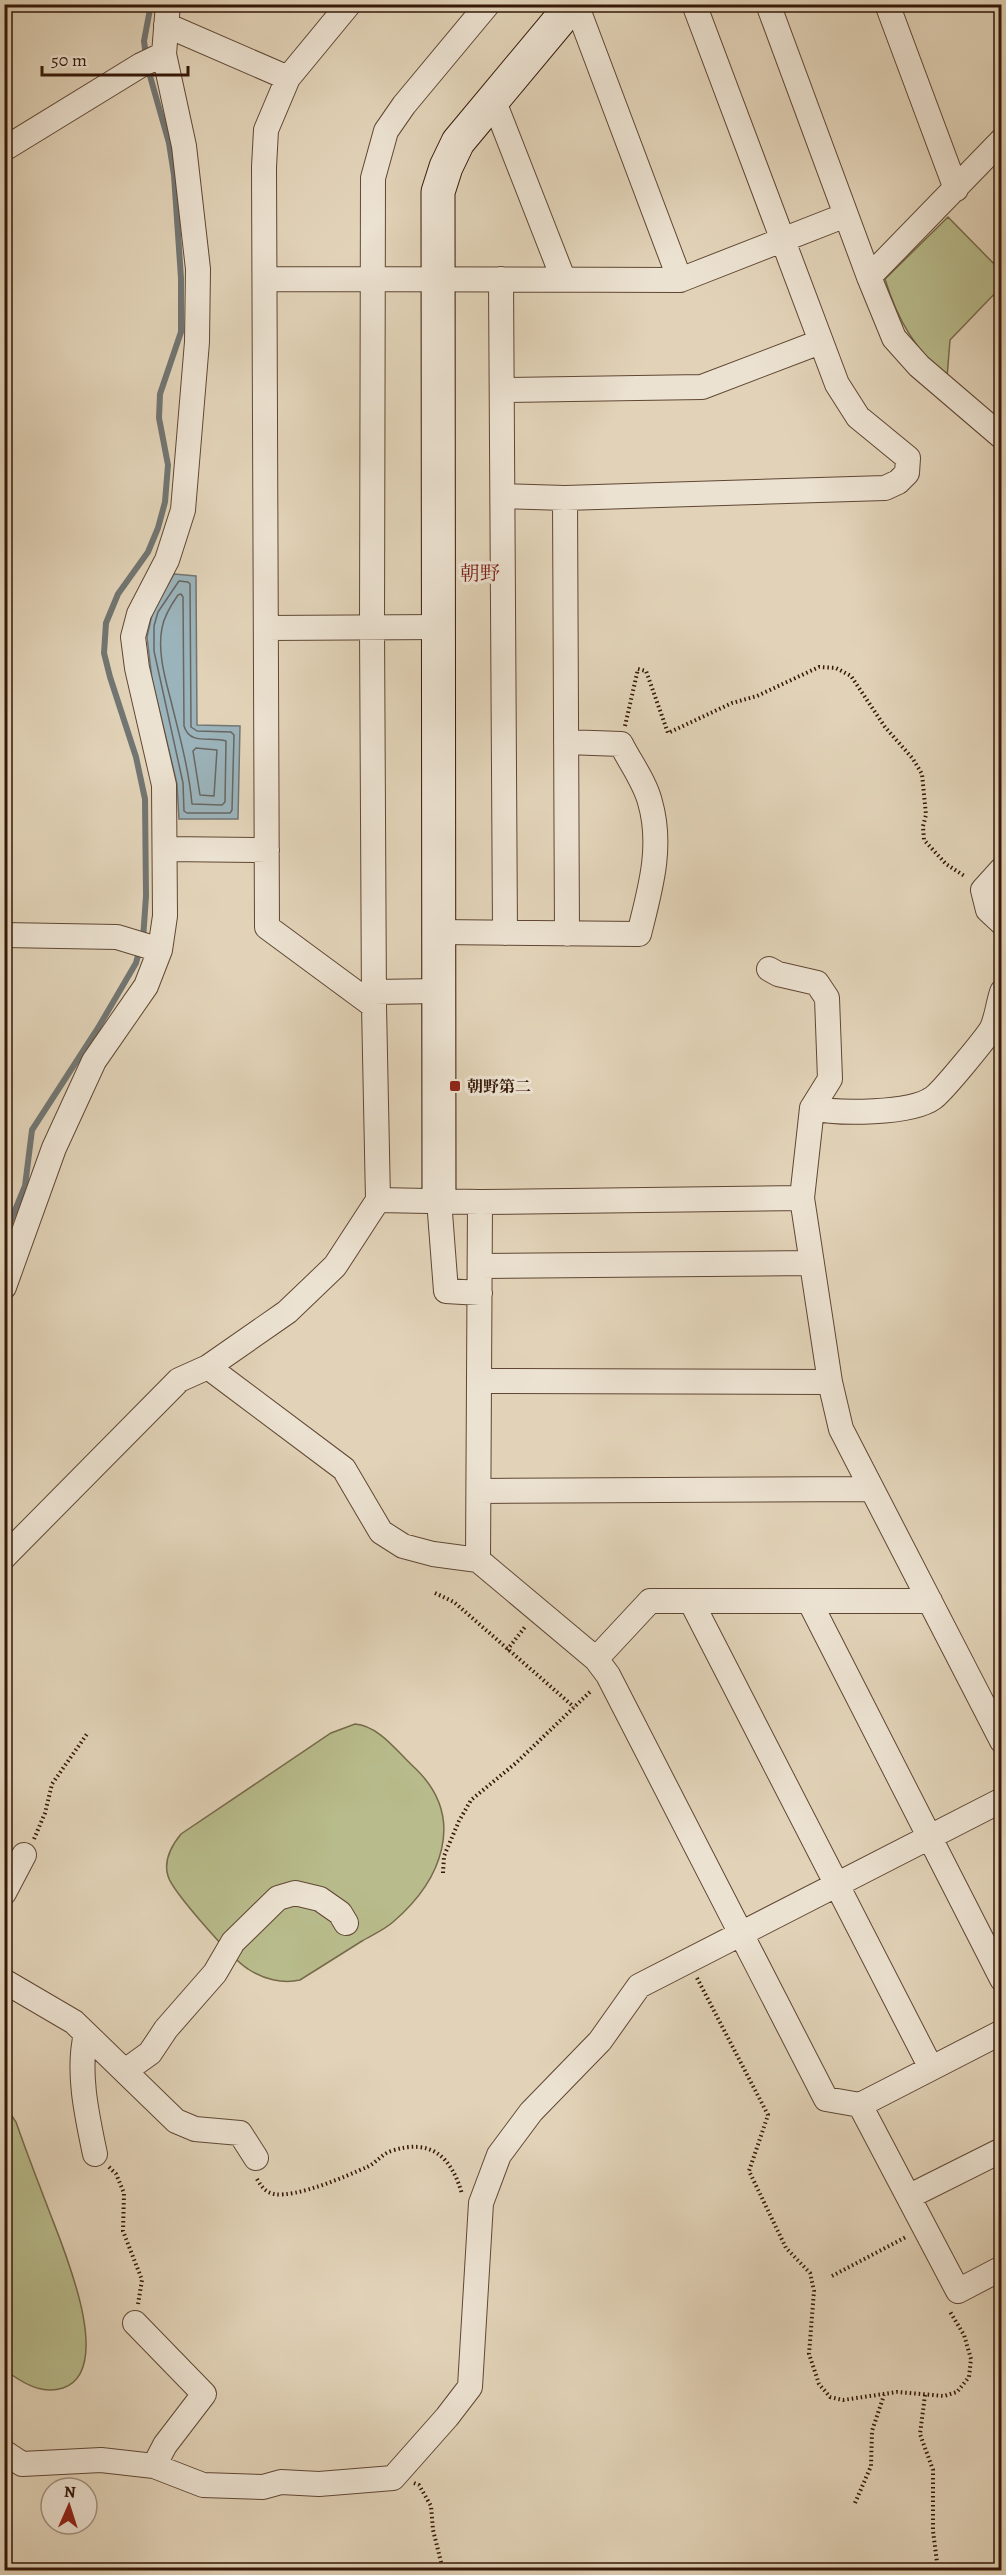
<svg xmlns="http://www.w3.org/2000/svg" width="1006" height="2575" viewBox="0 0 1006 2575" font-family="Alegreya,'Noto Serif JP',serif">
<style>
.green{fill:#b8bb8b;stroke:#766a4a;stroke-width:1.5}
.water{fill:#9bb4bb;stroke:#727673;stroke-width:1.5}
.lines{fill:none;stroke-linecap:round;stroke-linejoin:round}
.shore{stroke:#686662;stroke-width:1.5}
.stream{stroke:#727673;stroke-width:6}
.street-casing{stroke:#604734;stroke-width:26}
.secondary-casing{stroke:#351808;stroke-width:35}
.path{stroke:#351808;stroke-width:4;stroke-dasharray:1.5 3;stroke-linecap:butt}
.street{stroke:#ece2d1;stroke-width:24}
.secondary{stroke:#ece2d1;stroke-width:33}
.poi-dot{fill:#8f2418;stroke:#ece2d1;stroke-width:2}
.labels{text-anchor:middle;stroke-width:6;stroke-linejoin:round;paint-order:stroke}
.poi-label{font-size:16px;font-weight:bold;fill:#351808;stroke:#ece2d1;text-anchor:start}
.quarter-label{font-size:20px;fill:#7a1f14;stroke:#ece2d1}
</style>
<rect width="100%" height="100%" fill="#e2d3b8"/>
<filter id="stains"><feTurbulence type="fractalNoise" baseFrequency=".00333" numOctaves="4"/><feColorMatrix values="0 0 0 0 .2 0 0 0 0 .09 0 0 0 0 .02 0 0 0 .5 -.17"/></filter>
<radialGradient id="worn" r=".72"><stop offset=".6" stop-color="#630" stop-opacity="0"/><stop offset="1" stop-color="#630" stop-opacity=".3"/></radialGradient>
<path class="green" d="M948,217L1001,271V287L950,340L947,378C915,348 898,322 885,279Z
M355,1724C380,1726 398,1753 416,1769C467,1819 441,1881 393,1922C384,1930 372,1935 362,1941C341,1954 321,1967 300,1980C282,1984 263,1979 248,1969C233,1960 172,1891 168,1876C163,1860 172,1845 181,1834L331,1733Z
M4,2104L16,2122C26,2151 37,2179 48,2208C61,2243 117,2369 63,2388C41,2395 21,2382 5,2370Z"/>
<path class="water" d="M174,574L196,576L197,725L240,726L238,819H179L177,784L152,679L147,637L153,610Z"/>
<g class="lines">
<path class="shore" d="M179,581L188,582L190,584L191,727L197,731L231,732L234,735L232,810L230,813H187L184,811L183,783L154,651V626L158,612Z
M181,594L183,597L184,726C190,746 211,736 226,741L225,802L222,805L192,804C189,770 180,738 172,705C166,681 157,653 162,628C164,616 171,605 178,595Z
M196,748L217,750L214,796L200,795L193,751Z"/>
<path class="stream" d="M146,56L144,41L151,4
M143,939L146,896L145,799L136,757L110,677L104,653L106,623L118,594L148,552L158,528L165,502L168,465L159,418L160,394L181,332V278L174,175L169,143L148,69
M4,1237L25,1186L32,1130L98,1028L136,963L140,948"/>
<g class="street-casing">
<path id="street" d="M349,4L288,78L266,130L264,167L267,927L374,1006
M576,4L680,280
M768,4L869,277L894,338L919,366L1002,437
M887,4L956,189
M166,25L288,78
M493,99L563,278
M4,149L141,65L164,54
M869,277L1002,140
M265,279L680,280L846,215
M501,279L505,933
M503,390L702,387L820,342
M503,496L565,498L885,488L898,482L907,473L908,458L858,417L837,384L694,4
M565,498L567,934
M266,628L439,627
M165,849L267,850
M1002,869L983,890L988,910L1002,923
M439,932L639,934C650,890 663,847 650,802C645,782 630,762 621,744L566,742
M4,935L117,937L160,950
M769,969L778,974L817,983L827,998L830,1079L812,1108
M374,992L439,991
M1002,992C998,1004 997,1017 992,1028C987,1037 942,1092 933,1098C911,1114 838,1114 812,1108L802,1198L830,1382L841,1429L1002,1741
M378,1200L480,1202L802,1198
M439,1200L446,1291L480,1293
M481,1266L811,1263
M4,1287L54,1148L94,1061L146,986L160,950L165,916L164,785L137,668L133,637L139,614L167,560L183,510L197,342L198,269L184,146L164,54L168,4
M208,1367L344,1469L381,1532L403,1546L433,1554L478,1560L596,1659L608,1675L826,2099L860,2105L1002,2032
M479,1381L830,1382
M480,1491L872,1489
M4,1557L179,1380L208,1367L287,1312L335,1266L378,1200L374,1006L372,627L373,178L386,131L404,105L488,4
M478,1560L480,1202
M691,1601L931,2068
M809,1601L1002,1979
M596,1659L650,1601H930
M4,1893L24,1855
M4,1981L74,2022L176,2121L195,2129L240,2133L256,2158
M86,2034C77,2072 87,2116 95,2154
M125,2071L150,2053L166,2029L215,1973L233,1942L278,1898L295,1893L320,1899L340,1913L346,1923
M860,2105L958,2291L1002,2268
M910,2196L1002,2150
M135,2323L204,2394L165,2445L154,2466
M4,2452L22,2464L101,2460L154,2466L203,2485L263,2487L281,2482L319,2484L393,2478L447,2417L470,2387L481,2203L499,2155L531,2112L600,2041L639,1986L1002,1800"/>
</g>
<g class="secondary-casing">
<path id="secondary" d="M439,1200L438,192L446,167L458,142L573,4"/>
</g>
<path class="path" d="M625,726L638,669L646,671L668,733L732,703L757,696L819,667L836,668L851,676L885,727L913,759L922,774L926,815L923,826L924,840L946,864L966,877
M435,1593L454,1602L574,1707
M507,1650L525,1627
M34,1839L45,1813L52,1784L87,1734
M443,1873L444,1856L459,1821L471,1800L516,1763L592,1690
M697,1978L768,2115L749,2171L786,2248L810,2273L814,2291L809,2354L819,2384L830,2397L843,2400L897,2392L944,2396L957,2392L969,2377L971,2359L964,2335L949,2310
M109,2167L116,2174L124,2193L123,2231L142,2280L138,2304
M257,2179C261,2186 265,2192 274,2194C296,2198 347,2176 367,2167C376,2163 382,2154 391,2151C431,2138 451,2156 462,2194
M832,2276L906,2237
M925,2395L920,2434L933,2470V2531L938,2570
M414,2483L419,2485L431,2506L433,2530L443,2570
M855,2503L871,2466L872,2431L884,2395"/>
<use href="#street" class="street"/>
<use href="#secondary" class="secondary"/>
</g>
<rect class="poi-dot" x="449" y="1080" width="12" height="12" rx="3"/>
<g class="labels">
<g class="poi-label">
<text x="467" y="1092">朝野第二</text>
</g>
<g class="quarter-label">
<text x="480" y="580">朝野</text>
</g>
</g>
<rect width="1006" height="2575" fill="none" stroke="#e2d3b8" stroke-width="24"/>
<rect x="6" y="6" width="994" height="2563" fill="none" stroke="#351808" stroke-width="3"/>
<rect x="12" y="12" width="982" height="2551" fill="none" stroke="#351808" stroke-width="1.5"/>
<g transform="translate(69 2506) rotate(3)"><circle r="28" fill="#ece2d1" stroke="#a39181" stroke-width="1.5"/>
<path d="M0-4.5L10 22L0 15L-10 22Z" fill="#8f2418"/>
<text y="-9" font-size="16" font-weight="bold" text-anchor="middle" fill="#351808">N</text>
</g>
<path d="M42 66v9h146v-9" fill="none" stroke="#351808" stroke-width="3"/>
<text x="51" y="66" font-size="18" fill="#351808" stroke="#ece2d1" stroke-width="4.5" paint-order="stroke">50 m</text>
<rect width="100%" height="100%" filter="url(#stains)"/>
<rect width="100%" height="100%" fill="url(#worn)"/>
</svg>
